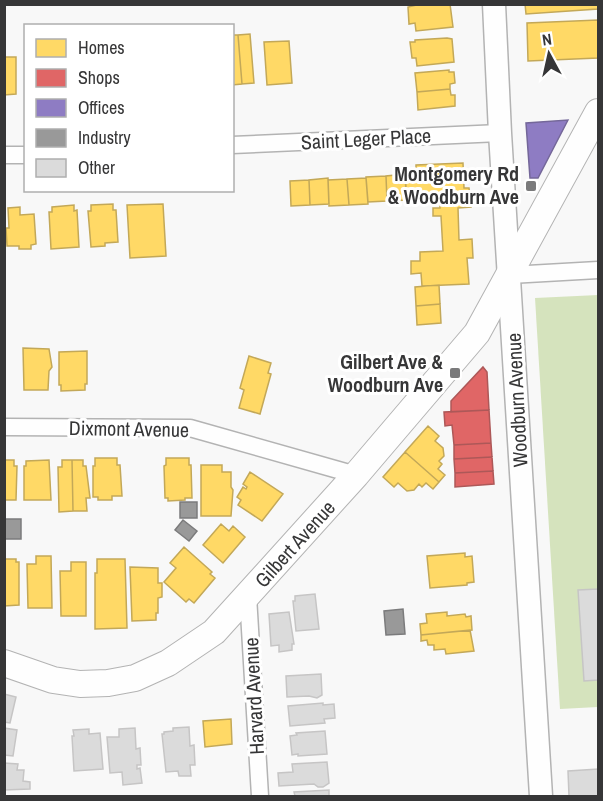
<svg xmlns="http://www.w3.org/2000/svg" width="603" height="801" viewBox="0 0 603 801" font-family="'Archivo Narrow',sans-serif">
<style>
.green{fill:#d5e3bd}
.homes{fill:#ffd966;stroke:#c3a858;stroke-width:1.5}
.shops{fill:#e06666;stroke:#ad5858;stroke-width:1.5}
.offices{fill:#8e7cc3;stroke:#746799;stroke-width:1.5}
.industry{fill:#999;stroke:#7b7b7c;stroke-width:1.5}
.building{fill:#dbdbdb;stroke:#c6c5c5;stroke-width:1.5}
.lines{fill:none;stroke-linecap:round;stroke-linejoin:round}
.street-casing{stroke:#b3b3b3;stroke-width:19}
.secondary-casing{stroke:#b3b3b3;stroke-width:25}
.primary-casing{stroke:#b3b3b3;stroke-width:28}
.street{stroke:#fefefe;stroke-width:16}
.secondary{stroke:#fefefe;stroke-width:22}
.primary{stroke:#fefefe;stroke-width:26}
.poi-dot{fill:#7a7a7b;stroke:#fff;stroke-width:2}
.labels{text-anchor:middle;stroke-width:6;stroke-linejoin:round;paint-order:stroke}
.street-label{font-size:20px;fill:#363637;stroke:#fff}
.poi-label{font-size:20px;font-weight:bold;fill:#363637;stroke:#fff;text-anchor:end}
</style>
<rect width="100%" height="100%" fill="#f8f8f8"/>
<path class="green" d="M598,295V707L560,709L535,298Z"/>
<path class="homes" d="M450,4L453,27L416,31L415,23L409,24L408,7L421,4Z
M525,4H598V9L526,14Z
M598,20V58L528,61L527,23Z
M250,34L254,83L242,84L238,35Z
M232,35H238L242,84L232,85Z
M447,38L452,39L454,62L417,66L416,58H412L410,42H415V40Z
M289,41L292,83L267,85L264,42Z
M4,57H16V94L4,95Z
M449,70V72H454L455,83L450,84V89L417,92L415,73Z
M450,89L451,95H455V106L418,110L417,92Z
M463,163L464,188H469L471,207L458,208L459,240L472,239L473,258H467L469,284L422,286L421,273L411,274V261H420V252L443,251L441,216H433V208H440V200L417,201L416,190L406,191L405,176H416V165Z
M405,174L407,200L387,201L386,176Z
M386,176L387,201L368,202L366,177Z
M328,178L329,204L310,205L309,180Z
M366,178L368,204L349,205L347,179Z
M347,179L349,205L329,206L328,180Z
M309,180L310,205L291,206L290,181Z
M113,204V210H116L118,242L105,243V246L91,247L88,211H91V205Z
M163,204L166,256L130,258L127,205Z
M74,205V211L77,210L79,247L51,249L49,212H52V207Z
M20,207V215L34,214L36,244L31,245V249H19V246H7L6,228H9L8,208Z
M439,285L440,304L416,306L415,287Z
M440,304L441,323L417,325L416,306Z
M23,348L49,349L52,367L49,371L48,390H24Z
M87,351V384H85V390L61,391V385H59V352Z
M249,356L271,363L268,373L271,374L260,414L239,408L244,390L240,388Z
M428,426L439,436L435,441L443,448L444,456L439,461L442,464L438,469L445,475L439,482L405,452Z
M405,452L439,482L433,489L426,483L422,487L419,484L414,490L407,491L398,483L394,487L383,477Z
M95,458H117V465H120L122,496H112V500H98V497H93V466H95Z
M166,458H189V465H191L192,498H185V500L168,501V498H165L164,466L166,465Z
M4,460H14V466H17L16,500H4Z
M49,460L51,500H24V466H26V461Z
M62,460H72L73,511L59,512L58,467H62Z
M72,460H83V466H86L90,498H86L87,511H73Z
M201,465H222V472H231V487L233,490L231,516H201Z
M250,472L283,494L262,521L238,505L241,500L237,497L243,487L246,489L247,487L243,484Z
M221,524L229,531L233,526L245,537L223,563L203,545Z
M184,547L212,572L210,574L215,578L194,603L189,599L186,602L164,582L176,568L170,563Z
M465,553V557L472,556L474,582L467,583V585L430,588L427,556Z
M36,556H51L52,608H28L27,564H36Z
M4,559H16V562H19V605L4,606Z
M97,559H125L127,628L95,629V573H97Z
M71,562H86V616H61L60,571H71Z
M130,567L158,568V583H162V597L158,598V613H156V620L132,621Z
M447,612V616L465,614L466,617L471,616L472,630L421,635L420,624L427,623L426,614Z
M470,630L474,651L446,654L445,649L434,650V645H428L427,640L421,641V635Z
M231,719L232,744L205,747L203,721Z"/>
<path class="shops" d="M483,367L487,372L489,410L451,412V401Z
M489,410L491,443L454,445L452,425L445,426L444,412Z
M491,443L492,457L454,459V445Z
M492,457L493,471L455,473L454,459Z
M493,471L494,484L455,487V473Z"/>
<path class="offices" d="M568,120L538,178H530L526,123Z"/>
<path class="industry" d="M180,502H197V518H180Z
M4,519H21V539H4Z
M183,520L197,531L189,541L175,530Z
M403,609L405,634L386,635L384,611Z"/>
<path class="building" d="M598,589V680L584,681L578,590Z
M315,594L319,629L296,631L293,601H295V596Z
M289,612L294,644H292V650L279,652V645L271,646L269,614Z
M321,674L322,695L317,698L309,696L287,697L286,676Z
M4,694L16,697L10,723L4,722Z
M323,703V705L334,704L335,718L324,719L325,723L290,726L288,706Z
M189,727L190,746L194,745L195,765H190L191,776H179L178,771L166,772L162,734H164V732L173,731V728Z
M4,728L17,730L13,756L4,755Z
M135,728L136,749L140,748L141,765H137V769L140,768L142,783L123,785L122,772L110,773L107,737H119V729Z
M89,729V734L100,733L103,769L74,771L72,736H74L73,730Z
M325,731L327,754L298,756V754L292,755L290,736L297,735L296,733Z
M327,762L329,783L323,787H318L314,784L279,786L278,773L293,772L292,764Z
M4,763L18,764L17,770H24L23,781L30,782V789L4,790Z
M598,769V796H569L568,771Z
M329,790V796H295L294,792Z"/>
<g class="lines">
<g class="street-casing">
<path id="street" d="M232,145L500,133
M4,155H26
M510,275L598,270
M4,427L190,428L356,475
M248,596L260,796"/>
</g>
<g class="secondary-casing">
<path id="secondary" d="M494,4L500,133L541,796"/>
</g>
<g class="primary-casing">
<path id="primary" d="M4,663L53,680L80,684L108,683L135,678L168,663L214,632L356,475L477,333L598,112"/>
</g>
<use href="#street" class="street"/>
<use href="#secondary" class="secondary"/>
<use href="#primary" class="primary"/>
</g>
<g class="poi-dot">
<rect x="525" y="180" width="12" height="12" rx="3"/>
<rect x="449" y="367" width="12" height="12" rx="3"/>
</g>
<g class="labels">
<g class="street-label">
<text transform="translate(366 139) rotate(-3)" y="7">Saint Leger Place</text>
<text transform="translate(517 400) rotate(-93)" y="7">Woodburn Avenue</text>
<text transform="translate(129 429) rotate(1)" y="7">Dixmont Avenue</text>
<text transform="translate(295 544) rotate(-48)" y="7">Gilbert Avenue</text>
<text transform="translate(254 696) rotate(-93)" y="7">Harvard Avenue</text>
</g>
<g class="poi-label">
<text x="519" y="181">Montgomery Rd<tspan x="519" dy="23">&amp; Woodburn Ave</tspan></text>
<text x="443" y="369">Gilbert Ave &amp;<tspan x="443" dy="23">Woodburn Ave</tspan></text>
</g>
</g>
<rect width="603" height="801" fill="none" stroke="#363637" stroke-width="12"/>
<rect x="24" y="24" width="210" height="168" fill="#ffffff" stroke="#afafaf" stroke-width="1.5"/>
<rect x="36" y="39" width="30" height="18" fill="#ffd966" stroke="#afafaf" stroke-width="1.5"/>
<text x="78" y="54" font-size="18" fill="#363637">Homes</text>
<rect x="36" y="69" width="30" height="18" fill="#e06666" stroke="#afafaf" stroke-width="1.5"/>
<text x="78" y="84" font-size="18" fill="#363637">Shops</text>
<rect x="36" y="99" width="30" height="18" fill="#8e7cc3" stroke="#afafaf" stroke-width="1.5"/>
<text x="78" y="114" font-size="18" fill="#363637">Offices</text>
<rect x="36" y="129" width="30" height="18" fill="#999999" stroke="#afafaf" stroke-width="1.5"/>
<text x="78" y="144" font-size="18" fill="#363637">Industry</text>
<rect x="36" y="159" width="30" height="18" fill="#dbdbdb" stroke="#afafaf" stroke-width="1.5"/>
<text x="78" y="174" font-size="18" fill="#363637">Other</text>
<g transform="translate(549 54) rotate(352)" stroke="#ffffff" stroke-width="4.5" paint-order="stroke">
<path d="M0-4.5L10 22L0 15L-10 22Z" fill="#363637"/>
<text y="-9" font-size="16" font-weight="bold" text-anchor="middle" fill="#363637">N</text>
</g>
</svg>
